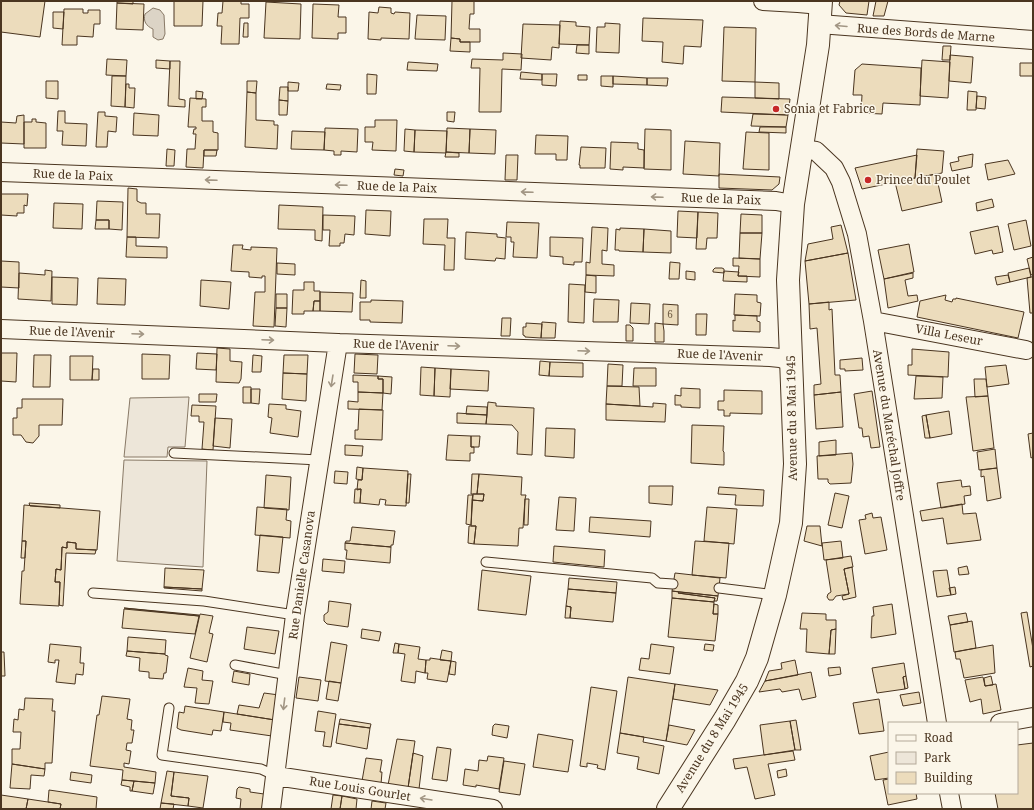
<svg xmlns="http://www.w3.org/2000/svg" width="1034" height="810" viewBox="0 0 1034 810" font-family="'Noto Serif',serif">
<style>
.green{fill:#ede6d9;stroke:#887966}
.water{fill:#dcd4c6;stroke:#887966}
.building{fill:#ecdcbc;stroke:#4a3520}
.lines{fill:none;stroke-linecap:round;stroke-linejoin:round}
.lane-casing{stroke:#4a3520;stroke-width:11}
.street-casing{stroke:#4a3520;stroke-width:20}
.secondary-casing{stroke:#4a3520;stroke-width:24}
.lane{stroke:#fbf6e9;stroke-width:9}
.street{stroke:#fbf6e9;stroke-width:18}
.secondary{stroke:#fbf6e9;stroke-width:22}
.oneway{stroke:#a29684}
.poi-dot{fill:#c62828;stroke:#fbf6e9;stroke-width:1.5}
.labels{text-anchor:middle;stroke-width:3;stroke-linejoin:round;paint-order:stroke}
.number-label{font-size:10px;fill:#725f47}
.street-label{font-size:12px;fill:#4a3520;stroke:#fbf6e9}
.poi-label{font-size:12px;fill:#4a3520;stroke:#fbf6e9;text-anchor:start}
</style>
<rect width="100%" height="100%" fill="#fbf6e9"/>
<path class="green" d="M189,397L185,447H168L167,457H124L130,398Z
M124,460L207,461L203,567L117,561Z"/>
<path class="water" d="M153,8L160,10L164,15L165,34L163,39L158,40L153,37V29C146,26 143,21 145,14Z"/>
<path class="building" d="M1,1H45L40,37L1,32Z
M117,1H133V4L117,3Z
M174,1H203L202,26H174Z
M223,1H241V4H249V18H240L239,44H221L222,26H217L218,13H222Z
M452,1H474V14H470L469,29H480V42H460V39L451,38Z
M840,1H869L867,15L846,13L839,5Z
M876,1H888L884,16H873Z
M266,2L301,4L300,39L264,38Z
M117,3L144,4L143,30L116,29Z
M313,4L339,5L338,17H346V33H338V39L312,38Z
M379,7L391,8V13L394,14L395,12L410,13L409,39L381,38V40L368,39L369,12L378,13Z
M64,9H83V13H88V10H100V24H94L93,37L77,36V45H62Z
M53,12H64L63,29L53,28Z
M417,15L446,16L445,40L415,39Z
M643,18L703,20L701,47L684,46L683,64L662,62L663,42L642,41Z
M560,21L576,22V26L590,27L589,45L559,44Z
M244,23H248V37H243Z
M605,23L620,24L619,53L596,52L597,27H605Z
M523,24L560,25L559,48L552,47L551,60L521,58Z
M724,27L756,28L755,82L722,81Z
M451,38L460,39V42H470V52L450,51Z
M577,45H589V54L576,53Z
M943,46H951L950,60H942Z
M503,53L522,54L521,70L502,69L501,112H479L480,68H471L472,59L503,60Z
M950,55L973,57L971,83L949,81Z
M107,59L127,60L126,76L106,75Z
M156,60L170,61V69L156,68Z
M922,60L950,62L948,98L920,96Z
M170,61H180L179,99L185,100V107L168,106Z
M408,62L438,64L437,71L407,70Z
M1020,63H1033V76H1020Z
M862,64L921,68L920,105L883,103L882,114L861,113L862,95H853L855,70Z
M521,72L542,74V80L520,79Z
M367,74L377,75L376,94H367Z
M542,74H557L556,86L542,85Z
M578,75H587V80H578Z
M112,76H126L125,107L111,106Z
M601,76H613V87L601,86Z
M613,76L647,78V85L613,84Z
M647,78H668L667,86L647,85Z
M46,81H58V99L46,98Z
M247,81H257L256,93L247,92Z
M288,82L299,83L298,91H288Z
M755,82L779,83V99L755,98Z
M126,84H129V88H135L134,108L125,107Z
M327,84L341,85L340,90L326,89Z
M280,87H288V101L279,100Z
M196,91L203,92L202,99H196Z
M968,91L977,92L976,110H967Z
M247,92L256,93V120L274,121V125H278L277,149L245,147Z
M977,96L986,97L985,109L976,108Z
M722,97L790,99L788,115L721,112Z
M190,98L206,99V107H202V121H213V132L218,133V150H204L203,168L186,167L187,149H195L196,134H193L194,129H196V127H188Z
M279,100L288,101L287,115H279Z
M58,111H65V123L87,124L86,146L62,145L63,131H57Z
M98,112H105V116L117,117L116,132L108,131L107,147H96Z
M447,112H455L454,122L447,121Z
M134,113L159,115L158,136L133,135Z
M753,114L788,115L786,127L751,126Z
M24,115V144L1,143V122L16,123L17,116Z
M32,119H36V122L46,123V148H24V122H32Z
M375,120H397L396,151L372,150L373,142H365V127H375Z
M760,127H786V133L759,132Z
M325,128L358,129L357,152L341,151V155H334V151L324,150Z
M447,128L470,129L469,153L446,152Z
M405,129L415,130L414,152L404,151Z
M470,129L496,130L495,154L469,153Z
M645,129L671,130V170L644,169Z
M415,130L447,131L446,153L414,152Z
M292,131L325,132L324,150L291,149Z
M746,132L769,133V170L743,169Z
M536,135L568,136L567,160H556V154H535Z
M685,141L720,143L719,176L683,174Z
M611,142L638,143V149L644,150V168L623,167V170L610,169Z
M581,147L606,148L605,168H580V165H579Z
M167,149L175,150L174,166H166Z
M917,149L944,151L942,173L915,178Z
M204,150H217L216,156H204Z
M446,152L459,153V157H445Z
M973,154L972,167L952,171L950,163L959,161L958,157Z
M506,155H518L517,180H505Z
M917,155L915,178L862,189L855,168Z
M1008,160L1015,174L988,180L985,164Z
M395,169L404,170L403,176L394,175Z
M719,174L780,177L779,184L772,190L719,188Z
M936,174L942,202L902,211L895,182Z
M128,188L137,189V201L141,203H146V214H160L159,238L127,237Z
M1,194H28L27,206L24,205V213H17V216L1,215Z
M992,199L994,207L977,211L976,203Z
M97,201L123,202L122,230L109,229V220H96Z
M54,203L83,204L82,229L53,228Z
M279,205L323,207L322,241L315,240V230L278,229Z
M366,210L391,211L390,236L365,234Z
M678,211L698,212L697,238L677,237Z
M698,212L718,213L717,238H707L706,249H696Z
M741,214L762,215V233H740Z
M323,215L355,216L354,235L345,234L344,243H340V246H329L330,230H323Z
M424,219H448L447,238H455L454,270H444L445,245L423,244Z
M96,220H109V229H95Z
M1026,220L1031,246L1014,250L1008,224Z
M507,222L539,223L537,258L513,257L514,242H511V237H506Z
M841,225L848,253L805,261L808,244L833,239L831,227Z
M998,226L1003,252L993,254L992,250L975,254L970,232Z
M592,227L608,228L607,251L602,250V264L614,265V276L586,275V262L590,263Z
M620,228L644,229L643,252L619,251V250H615L616,229L620,230Z
M644,229L671,231V253L643,252Z
M466,232L497,234V237L506,238L505,259L496,258L495,261L465,259Z
M740,233H762L760,259L739,258Z
M127,237H136V246L167,247V258L126,257Z
M550,237L583,238L582,262H574V265L563,264V257L550,256Z
M909,244L914,272L884,279L878,250Z
M233,245H243L242,249L251,250V247L277,248L274,327L253,326L255,292H265V276H262V278L249,277V272L231,271Z
M848,253L856,300L809,304L805,261Z
M1033,257V274L1031,275L1027,259Z
M733,258L760,259V277L738,276L739,266H733Z
M1,261L19,262V288L1,287Z
M670,262L680,263L679,279H669Z
M277,263L295,264V275L277,274Z
M715,268H722L724,269V273L713,272V270Z
M1029,268L1031,277L1010,282L1008,273Z
M45,270L52,271L51,301L18,299L19,273L45,275Z
M686,271L695,272V280L686,279Z
M724,271L739,272L738,276H747V282L723,281Z
M913,273V278L905,280L908,296L917,295L918,301L888,308L884,279Z
M586,275L596,276V293L585,292Z
M1008,275L1010,282L997,285L995,277Z
M52,277L78,278L77,305L52,304Z
M1031,277H1033V313H1030L1027,278Z
M98,278L126,279L125,305L97,304Z
M201,280L231,282L229,309L200,306Z
M361,280L366,281V298H360Z
M304,282H314V291H320V301H314L313,311H304V314H292L293,290H304Z
M569,284L585,285L584,323L568,322Z
M320,292L353,293L352,312L320,311Z
M276,294H287V308H276Z
M735,294L757,295V302L761,303L760,316L734,315Z
M946,295L945,300L952,302L953,299H956V298L1024,312L1018,338L917,317L920,301Z
M594,299L619,300L618,322H593Z
M371,300L403,301L402,323L370,322V320H360V302H371Z
M314,301H320V311H313Z
M829,302V310L832,309L835,375H840L841,392L814,395V385L821,384L817,328L810,329L809,304Z
M631,303L650,304L649,324L630,323Z
M663,304L678,305V325L663,324Z
M276,308H287L286,327L275,326Z
M696,314H707L706,335H696Z
M735,315L757,316V321L760,322V332L733,331V320L735,321Z
M502,318H511L510,336H501Z
M542,322L556,323L555,338H541Z
M526,323L542,324L541,338L525,337V336L523,335V327H526Z
M655,323L663,324L664,331V342H655Z
M626,325H630L633,328V341H626Z
M217,348L230,349V361L242,362L241,379L239,383L216,382Z
M912,349L949,352L948,377L908,375V365H912Z
M1,353H17L16,382L1,381Z
M197,353L217,354L216,370L196,369Z
M142,354L170,355L169,379H142Z
M355,354L378,355L377,374L354,373Z
M34,355H51L50,387H33Z
M253,355L262,356L261,372H252Z
M284,355H308L307,374L283,373Z
M70,356H93L92,380H70Z
M862,358L863,370L845,371V369H840V360Z
M540,361L550,362L549,376L539,375Z
M550,362L583,363V377L549,376Z
M608,364L623,365L622,386H607Z
M1006,365L1009,384L987,387L985,367Z
M421,367L435,368L434,396L420,395Z
M435,368L451,369L450,397L434,396Z
M634,368H656V386H633Z
M93,369H99V380H92Z
M451,369L489,371L488,391L450,389Z
M283,373L307,374L306,401L282,399Z
M353,375L378,376V379H383V393L358,392V382H353Z
M378,376L392,377L391,394L383,393V379H378Z
M916,376L943,377L942,398L914,399Z
M974,379H986L988,396L975,397Z
M607,386L639,387L640,406L606,404Z
M243,387H251V403H243Z
M681,388L700,389V408L681,407V405H675V395L681,396Z
M251,389H260L259,404L251,403Z
M724,390L762,391V414L730,413V416H724V410H718V401H724Z
M872,391L880,447L871,448L869,436L863,437L862,428H859L854,394Z
M358,392L383,393L382,410L348,409V401L358,402Z
M841,392L843,427L816,429L814,395Z
M199,394H217L216,402H199Z
M988,396L994,448L973,451L966,397Z
M22,399H63L62,425H39V436L33,443L26,442L21,435H13V418H17V408H22Z
M488,402L496,403V406L534,408L532,455L517,454L518,432L512,425L486,424Z
M653,403L666,404L665,422L606,420V404L653,407Z
M269,404L286,405V409L301,411L298,437L270,433L272,418L268,417Z
M192,405L216,406L213,450L202,449L204,422H199V416H191Z
M467,406L487,407V415L466,414Z
M359,409L383,410L382,440L355,439V430H358Z
M949,411L952,434L930,438L926,415Z
M457,413L487,415L486,424L457,423Z
M926,415L930,438H925L922,416Z
M215,418L232,419L230,448L213,446Z
M692,425L724,426L723,451L724,452V465L691,463Z
M546,428L575,429L574,458L545,456Z
M1033,433V457L1031,458L1028,434Z
M448,435L471,436V447H474V453H470V461L446,460Z
M471,436H480L479,447H471Z
M836,440V455L819,456V442Z
M345,445L363,446L362,456L345,455Z
M995,449L997,468L979,470L977,452Z
M852,453L853,464L851,483L830,484L828,482V479H818L817,456Z
M357,467L363,468L362,480L356,479Z
M363,468L408,471L406,506L385,505L386,500L380,499L379,505L360,503L361,489L357,490L358,480H362Z
M997,468L1001,498L987,501L984,476L981,477V470Z
M335,471L348,472L347,484L334,483Z
M408,474H411L409,503H406Z
M472,474H479L477,494H471Z
M479,474L522,477L521,495H526L525,499L523,528H519L518,546L474,544L476,526H471L472,500L483,501L484,494H477Z
M266,475L291,477L289,510L264,508Z
M961,480L962,487L970,486L971,495L964,496L965,504L941,508L937,483Z
M649,486H673L672,505L649,503Z
M719,487L764,490L763,506L735,505L736,495L718,494Z
M355,489H361L360,503H354Z
M835,493L849,496L842,528L828,525Z
M473,494H484L483,501L472,500Z
M468,495H473L471,525L466,524Z
M559,497L576,498L574,531L556,530Z
M525,499H529L528,525H524Z
M29,503L60,505V508L30,506Z
M962,504L963,514L976,513L981,540L947,544L943,518L922,521L920,511Z
M24,505L100,511L97,550L76,549V543L67,542V548L62,547L61,570L56,569L55,582H60L59,606L20,604L22,571H24L26,541H22Z
M257,507L287,509L286,520L291,521L290,538L255,535Z
M707,507L737,509L734,544L704,541Z
M872,513L873,518L881,517L887,550L865,554L859,520L866,519L865,515Z
M590,517L651,521L650,537L589,532Z
M469,526H476L474,544L468,543Z
M807,526H820L822,546L804,541Z
M352,527L395,531L393,545H391V547L345,543L346,541H350Z
M260,535L283,537L279,573L257,571Z
M22,541H26L25,558H21Z
M695,541L729,543L726,578L692,575Z
M841,541L843,558L824,560L822,543Z
M67,542L76,543V549L96,550L95,554L66,553L63,606L59,605L60,582H55L56,569L61,570L62,547L67,548Z
M345,543L391,547L390,563L346,559L347,550H345Z
M554,546L605,550L604,567L553,562Z
M851,556L853,567L844,569L849,594L836,596L833,600H829L827,597L828,594L831,592L826,560Z
M323,559L345,561L344,573L322,571Z
M967,566L969,574L959,575L958,568Z
M852,567L856,597L843,600L842,596L849,594L844,569Z
M165,568L204,570L202,589L164,587Z
M482,570L531,576L526,615L478,610Z
M947,570L951,595L937,597L933,571Z
M675,573L720,578L718,596L672,591Z
M569,578L617,582L616,593L568,589Z
M164,587L202,589V591L164,588Z
M955,587L956,594L951,595L949,588Z
M568,589L616,593L613,622L570,618L571,607L566,606Z
M672,591L679,592L678,593L715,598L714,602L672,598Z
M679,592L718,596L717,601H714L715,598L678,593Z
M672,598L714,602L713,614H718L715,641L668,637Z
M329,601L351,604L348,627L327,624L324,621V615L328,612Z
M714,604L718,605V614H713Z
M892,604L896,634L871,638L872,616H874L873,607Z
M566,606L571,607L570,618H565Z
M124,608L199,615V616Z
M124,609L199,616L195,634L122,628Z
M1027,612L1033,649V666L1030,667L1021,613Z
M802,613L826,614V620H836V629L831,630L829,654L806,652L807,629H800Z
M966,613L968,622L950,625L948,616Z
M200,614L213,616L209,633L213,634L207,662L190,658Z
M972,621L976,648L954,652L950,625Z
M247,627L279,631L275,654L244,649Z
M362,629L381,632L379,641L361,638Z
M836,629L835,654H829L831,630Z
M128,637L166,640L165,654L127,651Z
M331,642L347,645L341,683L325,681Z
M395,643L399,644L398,653H393Z
M50,644L81,647L80,663H84L83,675L76,674L75,684L56,682L59,660H55V663L48,662Z
M399,644L420,647L418,659L426,660L425,673L416,671L415,683L401,681L405,654L398,653Z
M651,644L674,647L670,674L639,670L641,658L649,659Z
M705,644L714,645L713,651L704,650Z
M993,645L995,673L964,678L960,659H956L955,652Z
M442,650L452,652L451,661L440,660Z
M127,651L165,654V655L168,656L166,673H164L163,679L149,678V672L139,671L140,658L126,656Z
M1,652H4L5,676H1Z
M430,658L451,661L447,682L427,679L428,673H425L426,660H430Z
M795,660L798,675L765,681L769,671L782,669L781,663Z
M451,661L456,662L455,675L449,674Z
M904,663L906,676L903,677L905,689L877,693L872,668Z
M840,667L841,674L829,676L828,668Z
M188,668L203,671L202,680L213,681L209,704L195,703L197,688L184,687Z
M234,671L250,674L249,685L232,682Z
M811,672L816,697L802,700L799,689L782,692L780,689L759,692L765,681Z
M906,676L908,688L905,689L903,677Z
M991,676L993,685L985,686L984,678Z
M299,677L321,680L318,701L296,698Z
M628,677L675,684L666,741L620,733Z
M983,677L985,686L996,684L1001,710L983,714L981,699L970,702L965,680Z
M329,681L341,683L338,701L326,699Z
M675,684L718,690L710,705L673,699Z
M591,687L617,691L605,770L597,768L598,765L587,763V767L580,766Z
M919,692L921,703L903,706L900,695Z
M264,693L279,695L275,720L237,714L239,705L259,708Z
M102,696L130,699L127,719L132,720L131,730H134L132,743H127L126,750L131,751L129,764L124,763V767L156,772L155,783L122,780L123,770L90,766L97,715H99Z
M25,698L53,699L52,711H55L52,763H45V769L12,764V749H20L21,732H13L14,719L18,720L19,709L24,710Z
M879,699L884,731L859,734L853,703Z
M185,706L224,712L221,731L213,730L212,735L181,730L177,728L179,712L184,713Z
M318,711L336,714L331,747L323,746L325,732L315,731Z
M224,712L275,720L272,736L230,730L231,723L223,722Z
M340,719L371,724L370,728L339,724Z
M796,720L801,750H795L790,721Z
M790,721L795,750L764,755L760,725Z
M339,724L370,728L367,749L336,743Z
M495,724L509,726L507,738L492,735L493,726Z
M669,725L695,730L687,745L666,741Z
M620,733L644,737L643,742L664,746L659,774L637,769L639,757L617,753Z
M538,734L573,740L568,772L533,767Z
M397,739L415,741L408,788L388,785Z
M1033,743V809H998L995,793H1017V745Z
M437,747L451,749L447,781L432,779Z
M793,751L795,760L768,764L775,795L755,799L747,767L735,769L733,759Z
M889,752V778L875,780L870,756Z
M413,753L423,756L419,789L408,788Z
M488,756L504,758L499,789L476,785V787L463,785L465,769L478,771L479,760L487,761Z
M366,758L382,760L380,772H382L381,784L362,781Z
M504,761L525,764L520,795L499,792Z
M12,764L45,769L44,776L31,775L30,789L10,788Z
M786,769L787,776L778,778L777,771Z
M167,771L174,772L171,796L189,798L188,806L161,803Z
M71,772L92,775L91,783L70,780Z
M174,772L208,776L203,808L188,806L189,798L171,796Z
M889,779V793H916L917,799L888,805L883,780Z
M122,780L134,781L132,791H130V787L121,785Z
M134,781L155,783L153,794L132,791Z
M239,787L250,789V792L264,794L262,809H240L241,799L236,798L237,789Z
M49,790L97,797L96,809H60L61,804L48,802Z
M1,795L28,799L26,809H1Z
M333,795L342,796L340,809H331Z
M342,796L357,799L356,809H340Z
M28,799L61,804L60,809H26Z
M372,801L386,803L385,809H371Z
M161,803L174,804L173,809H160Z"/>
<g class="lines">
<g class="lane-casing">
<path id="lane" d="M174,453L319,460
M486,562L652,578L658,583L673,584
M719,588L775,595
M93,593L204,601L295,615
M235,665L288,675
M169,708L162,755L261,769L276,776"/>
</g>
<g class="street-casing">
<path id="street" d="M763,1L798,3L821,5
M819,24L1033,40
M802,149L816,151L834,168L841,182L857,234L873,321L937,723
M1,172L776,201L793,204
M873,321L1026,350
M1,329L338,343L770,357L780,358L791,361
M1000,723L1033,717
M276,776L493,809
M949,793L952,809
M271,809L295,615L338,343"/>
</g>
<g class="secondary-casing">
<path id="secondary" d="M668,809L725,719L747,681L757,658L775,595L791,523L795,464L788,280L793,204L818,45L821,1"/>
</g>
<use href="#lane" class="lane"/>
<use href="#street" class="street"/>
<use href="#secondary" class="secondary"/>
</g>
<defs><path id="oneway-shaft" d="M-6 0H5M1.5-3L5.5 0L1.5 3" fill="none" stroke-width="1.6" stroke-linecap="round" stroke-linejoin="round"/></defs>
<g class="oneway">
<use href="#oneway-shaft" transform="translate(841 26) rotate(-175)"/>
<use href="#oneway-shaft" transform="translate(211 180) rotate(-178)"/>
<use href="#oneway-shaft" transform="translate(341 185) rotate(-178)"/>
<use href="#oneway-shaft" transform="translate(527 192) rotate(-178)"/>
<use href="#oneway-shaft" transform="translate(657 197) rotate(-178)"/>
<use href="#oneway-shaft" transform="translate(138 334) rotate(2)"/>
<use href="#oneway-shaft" transform="translate(268 340) rotate(2)"/>
<use href="#oneway-shaft" transform="translate(454 346) rotate(2)"/>
<use href="#oneway-shaft" transform="translate(584 351) rotate(2)"/>
<use href="#oneway-shaft" transform="translate(332 381) rotate(99)"/>
<use href="#oneway-shaft" transform="translate(284 704) rotate(97)"/>
<use href="#oneway-shaft" transform="translate(426 799) rotate(-171)"/>
</g>
<g class="poi-dot">
<circle cx="776" cy="109" r="4"/>
<circle cx="868" cy="180" r="4"/>
</g>
<g class="labels">
<g class="number-label">
<text x="670" y="318">6</text>
</g>
<g class="street-label">
<text transform="translate(926 33) rotate(4)" y="4">Rue des Bords de Marne</text>
<text transform="translate(73 175) rotate(2)" y="4">Rue de la Paix</text>
<text transform="translate(397 187) rotate(2)" y="4">Rue de la Paix</text>
<text transform="translate(721 199) rotate(2)" y="4">Rue de la Paix</text>
<text transform="translate(72 332) rotate(2)" y="4">Rue de l'Avenir</text>
<text transform="translate(949 335) rotate(11)" y="4">Villa Leseur</text>
<text transform="translate(396 345) rotate(2)" y="4">Rue de l'Avenir</text>
<text transform="translate(720 355) rotate(2)" y="4">Rue de l'Avenir</text>
<text transform="translate(792 418) rotate(-91)" y="4">Avenue du 8 Mai 1945</text>
<text transform="translate(889 425) rotate(81)" y="4">Avenue du Maréchal Joffre</text>
<text transform="translate(302 575) rotate(-82)" y="4">Rue Danielle Casanova</text>
<text transform="translate(712 738) rotate(-58)" y="4">Avenue du 8 Mai 1945</text>
<text transform="translate(360 789) rotate(9)" y="4">Rue Louis Gourlet</text>
</g>
<g class="poi-label">
<text x="784" y="113">Sonia et Fabrice</text>
<text x="876" y="184">Prince du Poulet</text>
</g>
</g>
<rect width="1034" height="810" fill="none" stroke="#4a3520" stroke-width="4"/>
<rect x="888" y="722" width="130" height="72" fill="#fbf6e9" stroke="#b4a999"/>
<rect x="896" y="735" width="20" height="6" fill="#fbf6e9" stroke="#b4a999"/>
<text x="924" y="742" font-size="12" fill="#4a3520">Road</text>
<rect x="896" y="752" width="20" height="12" fill="#ede6d9" stroke="#b4a999"/>
<text x="924" y="762" font-size="12" fill="#4a3520">Park</text>
<rect x="896" y="772" width="20" height="12" fill="#ecdcbc" stroke="#b4a999"/>
<text x="924" y="782" font-size="12" fill="#4a3520">Building</text>
</svg>
